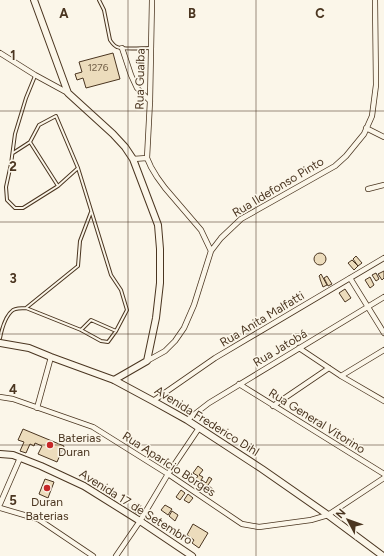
<svg xmlns="http://www.w3.org/2000/svg" width="384" height="556" viewBox="0 0 384 556" font-family="Figtree,sans-serif">
<style>
.building{fill:#ecdcbc;stroke:#4a3520}
.lines{fill:none;stroke-linecap:round;stroke-linejoin:round}
.lane-casing{stroke:#4a3520;stroke-width:4}
.street-casing{stroke:#4a3520;stroke-width:6}
.secondary-casing{stroke:#4a3520;stroke-width:8}
.lane{stroke:#fbf6e9;stroke-width:2}
.street{stroke:#fbf6e9;stroke-width:4.5}
.secondary{stroke:#fbf6e9;stroke-width:6}
.grid{fill:none;stroke:#4a3520;stroke-width:1;stroke-opacity:0.55}
.poi-dot{fill:#c62828;stroke:#fbf6e9;stroke-width:1.5}
.labels{text-anchor:middle;stroke-width:3;stroke-linejoin:round;paint-order:stroke}
.number-label{font-size:10px;fill:#725f47}
.street-label{font-size:12px;fill:#4a3520;stroke:#fbf6e9}
.poi-label{font-size:12px;fill:#4a3520;stroke:#fbf6e9;text-anchor:start}
.grid-label{font-size:13px;text-anchor:middle;font-weight:bold;fill:#4a3520;stroke:#fbf6e9;stroke-width:3;stroke-linejoin:round;paint-order:stroke}
</style>
<rect width="100%" height="100%" fill="#fbf6e9"/>
<path class="building" d="M113,53L120,79L86,88L83,78L77,80L75,74L82,72L79,62Z
M314 259a6 6 0 1 1 12 0a6 6 0 1 1-12 0Z
M356,256L362,263L358,266L353,259Z
M352,260L358,266L354,270L348,263Z
M384,271V278L382,280L378,274Z
M376,273L379,279L376,281L372,275Z
M321,274L327,285L323,287L320,279V278L319,276Z
M327,276L332,284L328,286L324,278Z
M370,277L374,285L370,288L365,280Z
M345,289L351,298L345,302L339,293Z
M23,429L64,446L57,462L38,454L42,446L35,443L34,446L30,444L26,453L20,451L24,442L18,440Z
M198,466L203,470L199,475L203,477L197,486L193,483L198,476L193,473Z
M187,471L192,474L188,480L183,477Z
M209,477L212,479L204,491L198,487L202,480L206,483Z
M45,479L54,482L48,498L39,494Z
M209,486L215,491L211,496L205,492Z
M181,490L185,493L180,500L176,497Z
M188,494L193,498L189,503L184,500Z
M134,503L137,505L138,503L141,505L136,513L130,508Z
M165,505L172,509L168,515L161,510Z
M172,511L178,515L175,521L169,516Z
M193,524L208,533L199,548L192,543L194,540L187,535Z"/>
<g class="lines">
<g class="lane-casing">
<path id="lane" d="M99,0L104,10L110,40C112,43 114,46 117,47C124,50 142,48 150,48
M35,76L26,98L15,134L11,164L6,187L7,200L15,208H23L58,186L78,168
M13,153L30,142L58,186
M26,308L78,266L80,241L91,212
M81,330L91,320L116,331
M0,338C2,328 5,316 13,310C17,308 22,308 26,308L81,330L101,341L108,342L116,331L127,310L121,290L111,275L78,168L56,116L39,125L30,142"/>
</g>
<g class="street-casing">
<path id="street" d="M152,0L150,101L147,158L151,167L157,177L165,188L201,230L211,251
M122,48L131,75L137,88L150,101
M0,53L35,75L68,93
M366,128L384,137
M133,159L147,158
M368,189L384,185
M350,278L384,333
M299,348L341,376L384,401
M147,361L165,351L175,341L184,328L194,305L211,251L221,238L241,219L335,166L346,156L364,134L372,116L376,85L375,0
M341,376L384,350
M239,384L384,474
M0,397L13,399L93,427L168,474L242,524L259,527L311,520L328,515L384,478
M153,401L215,358L384,258
M273,406L329,368
M37,408L51,357
M187,420L209,403L384,297
M0,504L20,458
M0,508L38,519L93,556
M116,556L140,521L168,474L199,428"/>
</g>
<g class="secondary-casing">
<path id="secondary" d="M34,0L68,93L113,134L125,147L133,159L158,225L160,249V283L156,318L147,361L114,380
M0,343L29,348L51,357L114,380L153,401L187,420L262,469L328,515L383,556
M0,454L13,455L41,466L84,486L140,521L192,556"/>
</g>
<use href="#lane" class="lane"/>
<use href="#street" class="street"/>
<use href="#secondary" class="secondary"/>
</g>
<path class="grid" d="M128,0V556M256,0V556M0,111H384M0,222H384M0,334H384M0,445H384"/>
<g class="poi-dot">
<circle cx="50" cy="445" r="4"/>
<circle cx="47" cy="488" r="4"/>
</g>
<g class="labels">
<g class="number-label">
<text x="98" y="71">1276</text>
</g>
<g class="street-label">
<text transform="translate(140 79) rotate(-89)" y="4">Rua Guaíba</text>
<text transform="translate(278 187) rotate(-31)" y="4">Rua Ildefonso Pinto</text>
<text transform="translate(262 319) rotate(-31)" y="4">Rua Anita Malfatti</text>
<text transform="translate(280 348) rotate(-31)" y="4">Rua Jatobá</text>
<text transform="translate(207 421) rotate(32)" y="4">Avenida Frederico Dihl</text>
<text transform="translate(317 421) rotate(32)" y="4">Rua General Vitorino</text>
<text transform="translate(169 464) rotate(33)" y="4">Rua Aparício Borges</text>
<text transform="translate(136 507) rotate(32)" y="4">Avenida 17 de Setembro</text>
</g>
<g class="poi-label">
<text x="58" y="442">Baterias<tspan x="58" dy="14">Duran</tspan></text>
<text x="47" y="506" text-anchor="middle">Duran<tspan x="47" dy="14">Baterias</tspan></text>
</g>
</g>
<g class="grid-label">
<text x="64" y="18">A</text>
<text x="192" y="18">B</text>
<text x="320" y="18">C</text>
<text x="13" y="60">1</text>
<text x="13" y="171">2</text>
<text x="13" y="283">3</text>
<text x="13" y="394">4</text>
<text x="13" y="505">5</text>
</g>
<g transform="translate(348 520) rotate(311)" stroke="#fbf6e9" stroke-width="3" paint-order="stroke">
<path d="M0-3L7 15L0 10L-7 15Z" fill="#4a3520"/>
<text y="-6" font-size="11" font-weight="bold" text-anchor="middle" fill="#4a3520">N</text>
</g>
</svg>
